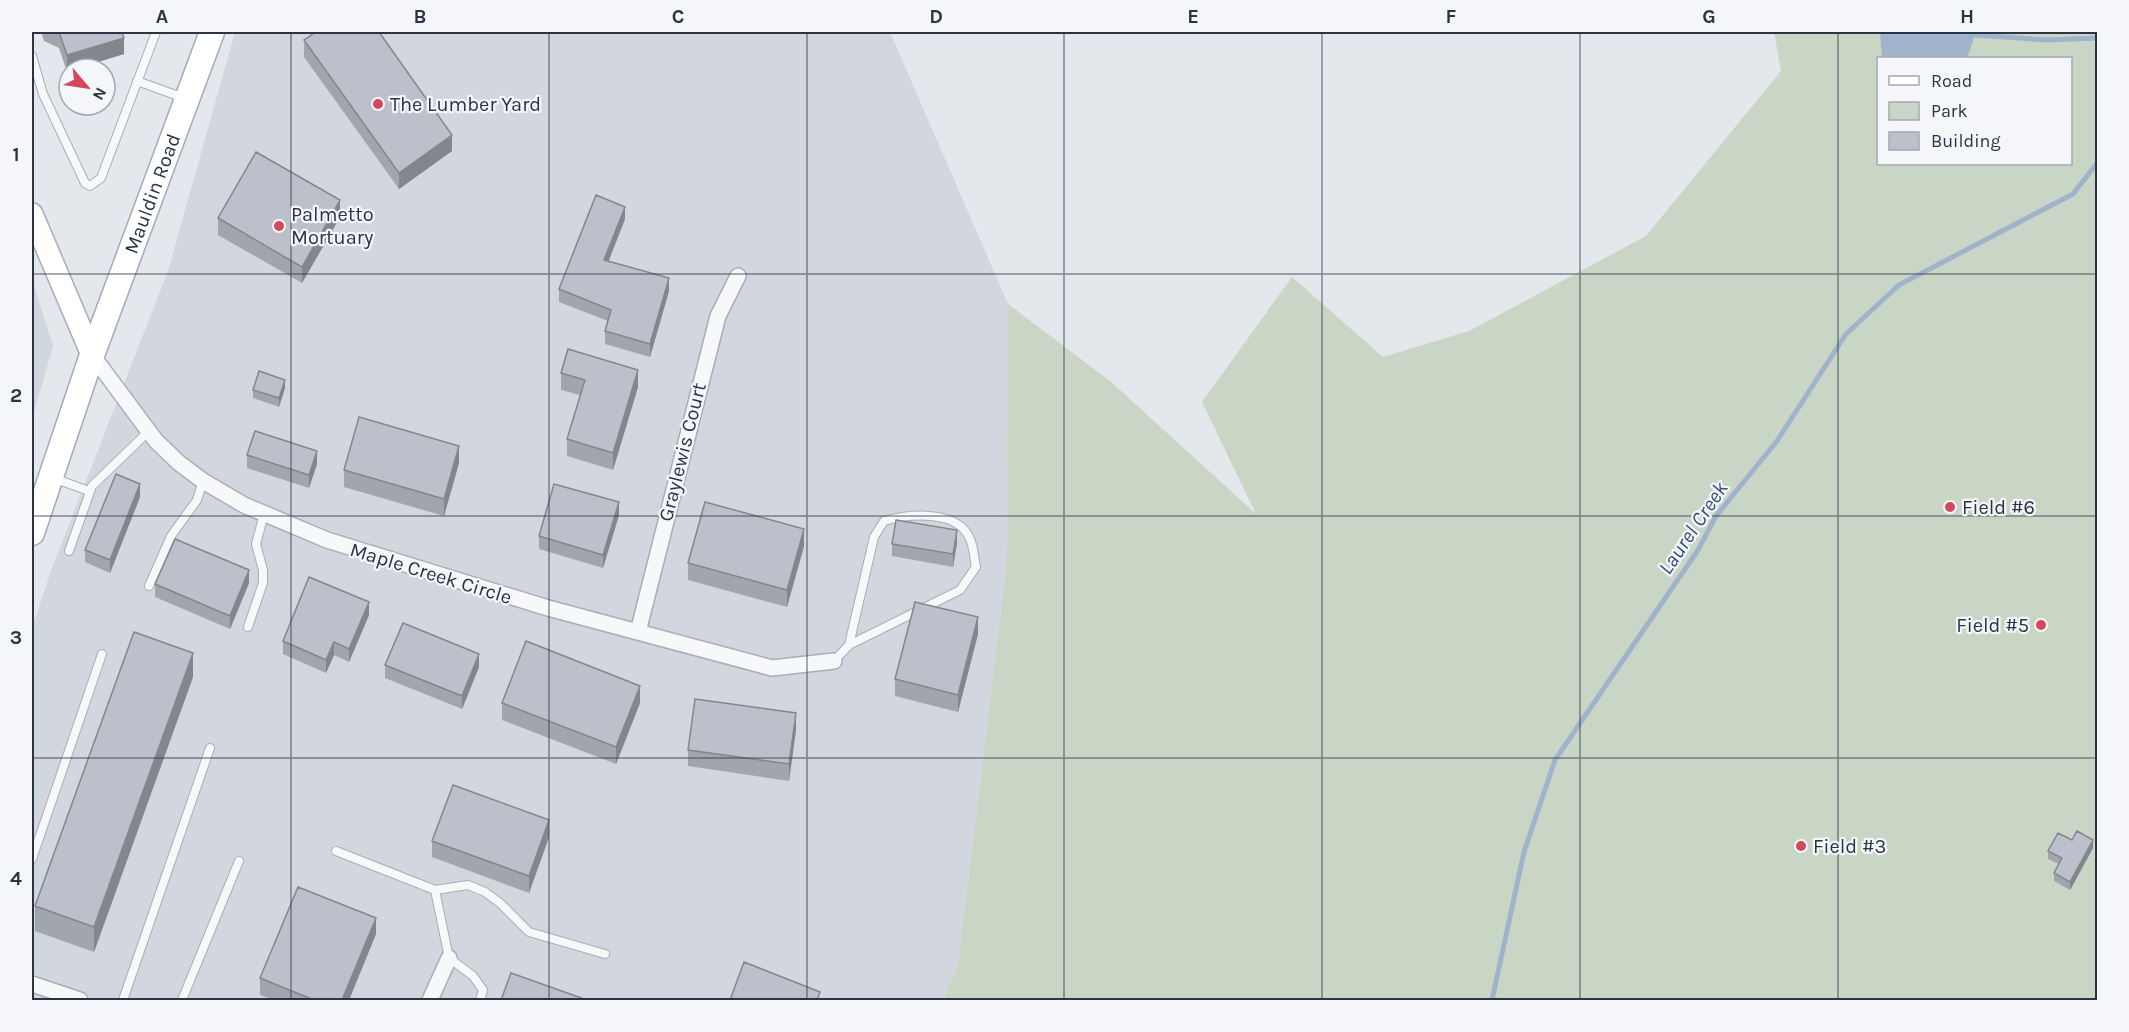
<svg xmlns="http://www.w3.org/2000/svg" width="2129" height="1032" viewBox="0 0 2129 1032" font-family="Karla,sans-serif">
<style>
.built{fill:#d2d6de}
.green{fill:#c9d6c5;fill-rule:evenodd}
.water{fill:#9fb4cc}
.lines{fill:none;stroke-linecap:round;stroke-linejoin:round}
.stream{stroke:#9fb4cc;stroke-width:5}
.service-casing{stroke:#a9aeb7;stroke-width:10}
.minor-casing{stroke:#a9aeb7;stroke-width:18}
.secondary-casing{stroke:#a9aeb7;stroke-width:24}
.primary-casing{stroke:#a3abb8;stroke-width:27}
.service{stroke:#f7f8fa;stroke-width:8}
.minor{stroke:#f7f8fa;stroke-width:15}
.secondary{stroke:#fff;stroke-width:21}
.primary{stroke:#fff;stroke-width:24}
.wall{fill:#a1a5ae}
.shaded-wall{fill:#83868d}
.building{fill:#bbc0ca;stroke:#83868d;stroke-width:1.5}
.grid{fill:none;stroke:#2b3445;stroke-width:1.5;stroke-opacity:0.55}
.poi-dot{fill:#d1495b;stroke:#f4f6f9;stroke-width:2}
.labels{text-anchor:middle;stroke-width:4.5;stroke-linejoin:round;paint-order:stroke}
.poi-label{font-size:20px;fill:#2b3445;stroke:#f4f6f9;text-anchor:start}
.street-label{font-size:20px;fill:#2b3445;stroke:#f4f6f9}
.water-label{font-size:21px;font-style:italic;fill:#34527a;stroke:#f4f6f9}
.neatline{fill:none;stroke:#2b3445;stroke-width:2}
.grid-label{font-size:20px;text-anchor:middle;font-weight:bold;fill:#2b3445}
</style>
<rect width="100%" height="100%" fill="#e4e7ec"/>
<path class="built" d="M235,32H890L1008,304L1007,561L958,964L943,1000H32V628L52,568L168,271Z
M32,279L53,346L32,420Z"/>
<path class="green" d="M1774,32H2097V1000H943L958,964L1007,561L1008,304L1110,381L1256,514L1202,402L1292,277L1383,357L1469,331L1646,236L1781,71ZM1878,58H2070V164H1878Z"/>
<path class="water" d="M1880,32H1976L1967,58H1882Z"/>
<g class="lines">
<path class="stream" d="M1975,35L2047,40L2098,38
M1492,1000L1524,852L1555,760L1698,550L1716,516L1777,441L1846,334L1899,285L2073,194L2098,162"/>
<g class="service-casing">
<path id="service" d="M32,56L43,94L85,183L90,186L101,178L156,32
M137,81L184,98
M53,478L89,491
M69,551L92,486L149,431
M149,586L171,536L197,500L203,481
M248,627L263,583V570L256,544L264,514
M834,661L849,645L960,590L976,567C974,559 974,547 970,539C958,509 908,514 884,521L874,537L849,645
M336,851L435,890
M32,859L102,654
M123,1000L210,748
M182,1000L239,861
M480,1000L483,990L473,976L449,958L435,890L468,885L485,892L500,903L529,932L605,954"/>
</g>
<g class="minor-casing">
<path id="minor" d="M92,355L156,441L179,463L203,481L244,505L327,540L548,608L772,668L834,661
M638,632L718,316L738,276
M32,984L80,1000
M430,1000L449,958"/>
</g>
<g class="secondary-casing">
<path id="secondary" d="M32,214L92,355"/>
</g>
<g class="primary-casing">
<g id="primary">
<path id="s1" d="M32,533L92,355L212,32"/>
</g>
</g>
<use href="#service" class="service"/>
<use href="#minor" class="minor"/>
<use href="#secondary" class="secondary"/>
<use href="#primary" class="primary"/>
</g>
<path class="wall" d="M41,32H122L124,54L69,69V71L67,72L59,48L44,41Z
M304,40L452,151L399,189L304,57Z
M340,217L302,283L218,235V218Z
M625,219L608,261L669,291L650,357L605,344V331L608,321L559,302V289Z
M561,373L638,387L613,470L567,456V439L580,395L561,390Z
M285,388L279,407L253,398V390Z
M247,455L317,464L309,488L247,468Z
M459,463L444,516L344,487V470Z
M140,497L110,573L85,562V550Z
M619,515L603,568L539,549V536Z
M957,543L953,567L892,556V544Z
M804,546L787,607L688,580V563Z
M249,583L230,629L155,597V584Z
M369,615L349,662L334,655L326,673L283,654V641Z
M978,634L958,712L895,696V679Z
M385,665L479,667L462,709L385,678Z
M193,677L94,952L35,931V906Z
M502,703H640L616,764L502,720Z
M796,730L789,781L688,766V750Z
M549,837L529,893L432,857V841Z
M2072,840L2093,848L2070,890L2054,881V873L2059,864L2048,859V851Z
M376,934L349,1000H274L260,995V978Z"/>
<path class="shaded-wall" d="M124,38V54L76,69H69V71L67,72V55Z
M452,135V151L399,189V173Z
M340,200V217L302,283V267Z
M625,207V219L604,273V260Z
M669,278V291L650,357V344Z
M638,370V387L613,470V453Z
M285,380V388L279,407V398Z
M459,446V463L444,516V499Z
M317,451V464L309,488V475Z
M140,484V497L110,573V560Z
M619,502V515L603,568V555Z
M804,529V546L787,607V590Z
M957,530V543L953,567V554Z
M249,570V583L230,629V616Z
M369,602V615L349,662V649Z
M978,617V634L958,712V695Z
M334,642V655L326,673V660Z
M193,653V677L94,952V927Z
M479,654V667L462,709V696Z
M640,686V703L616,764V747Z
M796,713V730L789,781V764Z
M549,820V837L529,893V876Z
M2093,840V848L2070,890V882Z
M376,918V934L349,1000H342Z"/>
<path class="building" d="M59,32H122L124,38L67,55Z
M316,32H379L452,135L399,173L304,40Z
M256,152L340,200L302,267L218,218Z
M596,195L625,207L604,260L669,278L650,344L605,331L611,310L559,289Z
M568,349L638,370L613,453L567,439L585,380L561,373Z
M259,371L285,380L279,398L253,390Z
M359,417L459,446L444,499L344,470Z
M255,431L317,451L309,475L247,455Z
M116,474L140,484L110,560L85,550Z
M554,484L619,502L603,555L539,536Z
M705,502L804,529L787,590L688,563Z
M896,520L957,530L953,554L892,544Z
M175,539L249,570L230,616L155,584Z
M309,577L369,602L349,649L334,642L326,660L283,641Z
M915,602L978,617L958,695L895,679Z
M403,623L479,654L462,696L385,665Z
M134,632L193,653L94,927L35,906Z
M526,641L640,686L616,747L502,703Z
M695,699L796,713L789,764L688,750Z
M453,785L549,820L529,876L432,841Z
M2077,831L2093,840L2070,882L2054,873L2062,858L2048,851L2058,833L2072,840Z
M298,887L376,918L342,1000H314L260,978Z
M744,962L820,992L817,1000H730Z
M511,973L587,1000H501Z"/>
<path class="grid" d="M291,32V1000M549,32V1000M807,32V1000M1064,32V1000M1322,32V1000M1580,32V1000M1838,32V1000M32,274H2098M32,516H2098M32,758H2098"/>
<g class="poi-dot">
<circle cx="378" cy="104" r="6"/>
<circle cx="279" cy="226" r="6"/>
<circle cx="1950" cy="507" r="6"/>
<circle cx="2041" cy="625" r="6"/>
<circle cx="1801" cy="846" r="6"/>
</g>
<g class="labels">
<g class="poi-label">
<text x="390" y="111">The Lumber Yard</text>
<text x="291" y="221">Palmetto<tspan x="291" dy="23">Mortuary</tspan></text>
<text x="1962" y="514">Field #6</text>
<text x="2029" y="632" text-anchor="end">Field #5</text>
<text x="1813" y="853">Field #3</text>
</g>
<g class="street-label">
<text dy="7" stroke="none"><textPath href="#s1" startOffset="360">Mauldin Road</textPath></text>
<text transform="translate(682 452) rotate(-76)" y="7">Graylewis Court</text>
<text transform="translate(431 573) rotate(17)" y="7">Maple Creek Circle</text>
</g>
<g class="water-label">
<text transform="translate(1693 528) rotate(-56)" y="7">Laurel Creek</text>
</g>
</g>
<rect width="2129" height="1032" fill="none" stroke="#f4f6f9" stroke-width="66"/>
<rect x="1877" y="57" width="195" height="108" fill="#f4f6f9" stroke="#a4a8b1" stroke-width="1.5"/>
<rect x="1889" y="76" width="30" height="9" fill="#ffffff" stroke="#a4a8b1" stroke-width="1.5"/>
<text x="1931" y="87" font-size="18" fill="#2b3445">Road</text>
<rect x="1889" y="102" width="30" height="18" fill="#c9d6c5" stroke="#a4a8b1" stroke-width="1.5"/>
<text x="1931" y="117" font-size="18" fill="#2b3445">Park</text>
<rect x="1889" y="132" width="30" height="18" fill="#bbc0ca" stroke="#a4a8b1" stroke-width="1.5"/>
<text x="1931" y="147" font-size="18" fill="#2b3445">Building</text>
<g transform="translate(87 87) rotate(119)"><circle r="28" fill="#f4f6f9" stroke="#a4a8b1" stroke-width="1.5"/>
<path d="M0-4.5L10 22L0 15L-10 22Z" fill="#d1495b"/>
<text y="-9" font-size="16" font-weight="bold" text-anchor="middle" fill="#2b3445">N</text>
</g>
<rect x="33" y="33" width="2063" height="966" class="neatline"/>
<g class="grid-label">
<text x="162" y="23">A</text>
<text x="420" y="23">B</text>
<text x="678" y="23">C</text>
<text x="936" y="23">D</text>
<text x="1193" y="23">E</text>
<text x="1451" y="23">F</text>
<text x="1709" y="23">G</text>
<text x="1967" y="23">H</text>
<text x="16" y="161">1</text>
<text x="16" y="402">2</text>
<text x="16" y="644">3</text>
<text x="16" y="885">4</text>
</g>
</svg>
